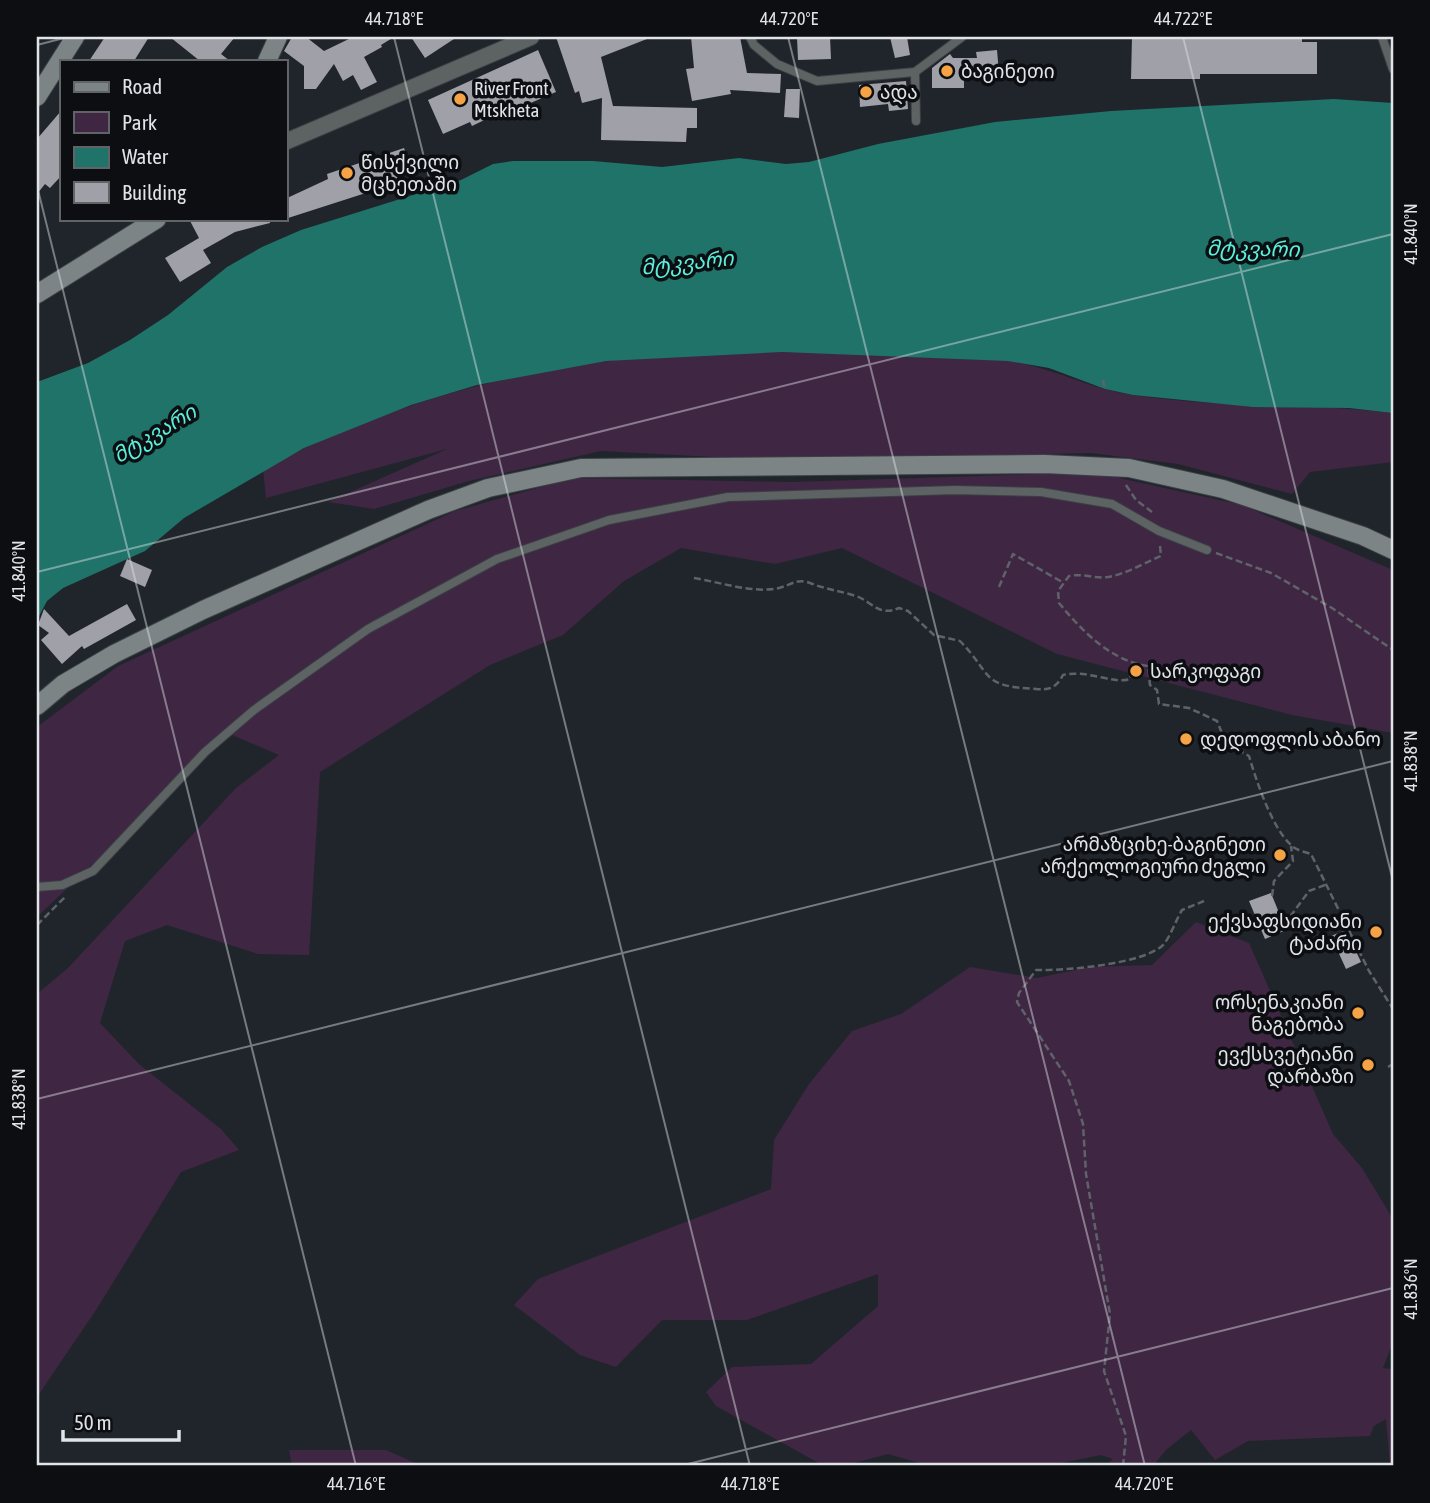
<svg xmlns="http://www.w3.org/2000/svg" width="1430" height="1503" font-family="'Asap Condensed','Noto Sans Georgian',sans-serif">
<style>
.green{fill:#3f2643}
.water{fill:#1f7369}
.building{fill:#a0a0a9}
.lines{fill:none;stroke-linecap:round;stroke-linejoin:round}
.lane-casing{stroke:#3b4045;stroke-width:10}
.street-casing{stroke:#3b4045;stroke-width:18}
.secondary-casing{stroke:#3b4045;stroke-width:20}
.path{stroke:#5f6369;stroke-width:2.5;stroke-dasharray:7 3.5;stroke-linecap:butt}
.lane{stroke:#5d6263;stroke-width:8}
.street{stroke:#5d6263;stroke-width:16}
.secondary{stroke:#7d8486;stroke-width:18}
.ticks{fill:none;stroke:#e0e4e8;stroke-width:2;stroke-opacity:0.45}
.poi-dot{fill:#f5a345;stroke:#0c0e11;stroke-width:2.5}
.labels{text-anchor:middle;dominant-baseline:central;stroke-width:7;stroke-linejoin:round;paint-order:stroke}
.poi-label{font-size:19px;fill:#e0e4e8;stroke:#0c0e11;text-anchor:start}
.water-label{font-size:21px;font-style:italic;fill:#5af0dd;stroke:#0c0e11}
.neatline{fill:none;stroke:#e0e4e8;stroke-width:2.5}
.ticks-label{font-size:18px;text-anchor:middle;fill:#e0e4e8}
</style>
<rect width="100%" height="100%" fill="#20252b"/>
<g class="green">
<path d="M782,352C857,353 936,351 1011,361C1053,368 1091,389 1133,395C1220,408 1307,403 1393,413V462L1310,472L1292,494L1178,464L1091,453L771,460L601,451L469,481L374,509L328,502L447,449L266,498L263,469C370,412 487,376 607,361C665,354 724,354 782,352Z"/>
<polygon points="1038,474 1101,474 1242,505 1393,570 1393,733 1292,715 1057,654 842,548 775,564 681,548 624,581 563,635 490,665 320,772 309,955 258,954 167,925 125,941 100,1023 140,1065 221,1129 239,1150 181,1172 98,1307 37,1397 37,994 68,968 236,788 279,755 230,734 37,917 37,727 118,666 455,511 573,478 793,482"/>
<polygon points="1196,922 1249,943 1333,1134 1362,1168 1393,1219 1393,1342 1383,1368 1393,1369 1393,1466 1390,1466 1386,1419 1374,1426 1370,1436 1248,1441 1215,1460 1191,1430 1166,1450 1153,1466 1105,1466 1113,1459 1101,1455 1047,1466 930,1466 888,1454 843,1466 824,1466 716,1406 706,1392 732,1367 811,1364 878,1306 878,1274 747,1320 662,1320 616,1367 580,1355 514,1305 538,1279 771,1189 774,1140 809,1084 852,1031 901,1014 970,967 1037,978 1090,967 1152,965"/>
<polygon points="289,1450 386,1450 422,1466 292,1466"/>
</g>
<polygon class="water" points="1334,99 1393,103 1393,413 1349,408 1253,407 1133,395 1105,389 1049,368 1008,361 782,352 606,361 477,385 411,405 304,448 184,518 145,551 63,588 47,601 37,620 37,382 88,363 130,340 168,315 227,267 262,247 301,230 461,180 493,164 513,161 593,161 662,167 739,158 786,164 809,162 878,144 995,122 1111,111"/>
<g class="building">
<polygon points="105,37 149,37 134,61 89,61"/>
<polygon points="170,37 235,37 221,54 230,61 200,61"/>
<polygon points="292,37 306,37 324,51 353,37 394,37 381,45 382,47 364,57 377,82 361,90 353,75 343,81 334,64 316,89 304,89 304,66 284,51"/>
<polygon points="411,37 457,37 425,58"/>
<polygon points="556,37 652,37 601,57 613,106 697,108 697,128 687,128 686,142 601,140 602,98 582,103 579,91 575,93"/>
<polygon points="691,37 740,37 747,73 781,74 780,93 730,90 731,94 692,101 686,69 694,68"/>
<polygon points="797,37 830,37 831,59 798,60"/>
<polygon points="890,37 907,37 910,55 895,58"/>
<polygon points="1132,37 1302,37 1302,42 1317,42 1317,74 1200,74 1200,79 1131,79"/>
<polygon points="538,50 556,92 498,117 497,114 472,126 470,122 443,134 428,100"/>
<polygon points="997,50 999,73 964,76 964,88 932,88 932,68 950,54 953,58 977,58 976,52"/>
<polygon points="906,81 908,109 889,111 888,104 860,107 859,85"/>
<polygon points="786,89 800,89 799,118 784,117"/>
<polygon points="61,111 61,176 50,188 45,184 37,194 37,139"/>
<polygon points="404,148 412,172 397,177 400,182 285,219 285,199 328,179 327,174"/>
<polygon points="189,219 270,219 270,223 235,232 203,250 211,263 180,282 165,258 199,238"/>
<polygon points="127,559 152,570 145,587 120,576"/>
<polygon points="127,604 136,620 84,649 82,646 62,664 41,640 49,633 38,625 44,609 69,636"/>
<polygon points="1271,893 1286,930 1265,939 1249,901"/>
<polygon points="1346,930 1361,962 1346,969 1331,936"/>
</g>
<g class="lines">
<g class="lane-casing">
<g id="lane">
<polyline points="750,37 754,45 777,64 817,81 915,72 962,37"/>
<polyline points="1382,37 1393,69"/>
<polyline points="915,72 916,121"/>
<polyline points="37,887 62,885 93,871 205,752 254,710 368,629 497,559 609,520 728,497 955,490 1041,492 1112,504 1159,531 1207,550"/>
</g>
</g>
<g class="street-casing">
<polyline id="street" points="285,142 531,37"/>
</g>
<g class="secondary-casing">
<g id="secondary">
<polyline points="267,61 278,37"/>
<polyline points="37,97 75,37"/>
<polyline points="37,294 157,219"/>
<polyline points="37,706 63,684 114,654 203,610 428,510 488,488 581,468 1045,464 1129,468 1223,489 1363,536 1393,550"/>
</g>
</g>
<g class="path">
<polyline points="1103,380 1105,389"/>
<polyline points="1126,485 1136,500 1152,512"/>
<path d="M1160,546L1161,556C1144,563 1126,574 1108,577C1095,579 1083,573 1069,576L1058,591L1059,603C1082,631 1111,661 1148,666L1150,685L1157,690L1159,704L1189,708L1217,721L1226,743L1249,756C1256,780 1272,828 1291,845C1295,850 1305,852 1311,854L1369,971L1393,1009"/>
<polyline points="1216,553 1271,573 1332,608 1393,650"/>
<path d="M694,578C719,582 754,594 779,588C791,585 797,578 810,583C825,589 840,591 856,596C873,602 878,617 899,608L908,611L934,635L960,641C994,676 979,686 1036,689C1050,690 1056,688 1063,675C1087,669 1114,685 1130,679L1133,664"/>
<polyline points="999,587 1013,554 1064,583"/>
<polyline points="1272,896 1274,881 1293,861 1291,846"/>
<polyline points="37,925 65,897"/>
<polyline points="1284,925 1309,891 1325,885"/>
<polyline points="1388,1067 1393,1064"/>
<path d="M1123,1466L1126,1436L1104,1371L1110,1314L1086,1174L1083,1124L1069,1081L1017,1002L1019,993L1036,970C1063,971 1146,964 1164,944C1171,935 1176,920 1182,910L1204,901"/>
</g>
<use href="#lane" class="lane"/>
<use href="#street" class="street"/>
<use href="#secondary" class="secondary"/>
</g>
<path class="ticks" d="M394,37L750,1466M788,37L1145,1466M1183,37L1393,881M37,45L68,37M37,186L356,1466M37,572L1393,234M37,1099L1393,761M680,1466L1393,1288"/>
<g class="poi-dot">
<circle cx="947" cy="71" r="7"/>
<circle cx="866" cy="92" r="7"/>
<circle cx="460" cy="99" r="7"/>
<circle cx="347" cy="173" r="7"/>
<circle cx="1136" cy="671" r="7"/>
<circle cx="1186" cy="739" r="7"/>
<circle cx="1280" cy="855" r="7"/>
<circle cx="1376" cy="932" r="7"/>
<circle cx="1358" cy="1013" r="7"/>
<circle cx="1368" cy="1065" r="7"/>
</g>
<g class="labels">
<g class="poi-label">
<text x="961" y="71">ბაგინეთი</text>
<text x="474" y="88">River Front<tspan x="474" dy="22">Mtskheta</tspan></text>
<text x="880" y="92">ადა</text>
<text x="361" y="162">წისქვილი<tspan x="361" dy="22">მცხეთაში</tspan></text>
<text x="1150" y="671">სარკოფაგი</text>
<text x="1200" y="739">დედოფლის აბანო</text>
<text x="1266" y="844" text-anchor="end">არმაზციხე-ბაგინეთი<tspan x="1266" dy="22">არქეოლოგიური ძეგლი</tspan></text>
<text x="1362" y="921" text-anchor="end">ექვსაფსიდიანი<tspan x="1362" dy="22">ტაძარი</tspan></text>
<text x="1344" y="1002" text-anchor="end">ორსენაკიანი<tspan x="1344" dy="22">ნაგებობა</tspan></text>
<text x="1354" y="1054" text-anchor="end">ევქსსვეტიანი<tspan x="1354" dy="22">დარბაზი</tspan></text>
</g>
<g class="water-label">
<text transform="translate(1253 248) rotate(1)">მტკვარი</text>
<text transform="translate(687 262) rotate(-6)">მტკვარი</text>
<text transform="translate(154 433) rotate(-31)">მტკვარი</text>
</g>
</g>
<rect width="1430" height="1503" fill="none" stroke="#0c0e11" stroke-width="77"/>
<rect x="60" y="60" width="228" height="161" fill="#0c0e11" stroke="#616467" stroke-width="2"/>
<rect x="74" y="82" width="35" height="10" fill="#7d8486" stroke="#616467" stroke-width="2"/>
<text x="122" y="94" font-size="21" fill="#e0e4e8">Road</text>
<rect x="74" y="112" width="35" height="21" fill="#3f2643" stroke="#616467" stroke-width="2"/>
<text x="122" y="130" font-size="21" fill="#e0e4e8">Park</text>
<rect x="74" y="147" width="35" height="21" fill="#1f7369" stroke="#616467" stroke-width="2"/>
<text x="122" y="164" font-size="21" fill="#e0e4e8">Water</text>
<rect x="74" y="182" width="35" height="21" fill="#a0a0a9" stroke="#616467" stroke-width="2"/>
<text x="122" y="200" font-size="21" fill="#e0e4e8">Building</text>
<path d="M63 1430v10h116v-10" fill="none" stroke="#e0e4e8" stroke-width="3.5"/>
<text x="74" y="1430" font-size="21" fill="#e0e4e8" stroke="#0c0e11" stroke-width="5" paint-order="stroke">50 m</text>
<rect x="38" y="38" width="1354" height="1426" class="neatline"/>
<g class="ticks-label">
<text x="394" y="25">44.718°E</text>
<text x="789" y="25">44.720°E</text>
<text x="1183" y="25">44.722°E</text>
<text transform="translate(1411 234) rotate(-90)" y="6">41.840°N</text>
<text transform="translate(19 571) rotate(-90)" y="6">41.840°N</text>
<text transform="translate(1411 761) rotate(-90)" y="6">41.838°N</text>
<text transform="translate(19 1099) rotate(-90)" y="6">41.838°N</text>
<text transform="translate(1411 1289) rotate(-90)" y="6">41.836°N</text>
<text x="356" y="1490">44.716°E</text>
<text x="750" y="1490">44.718°E</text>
<text x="1144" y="1490">44.720°E</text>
</g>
</svg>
